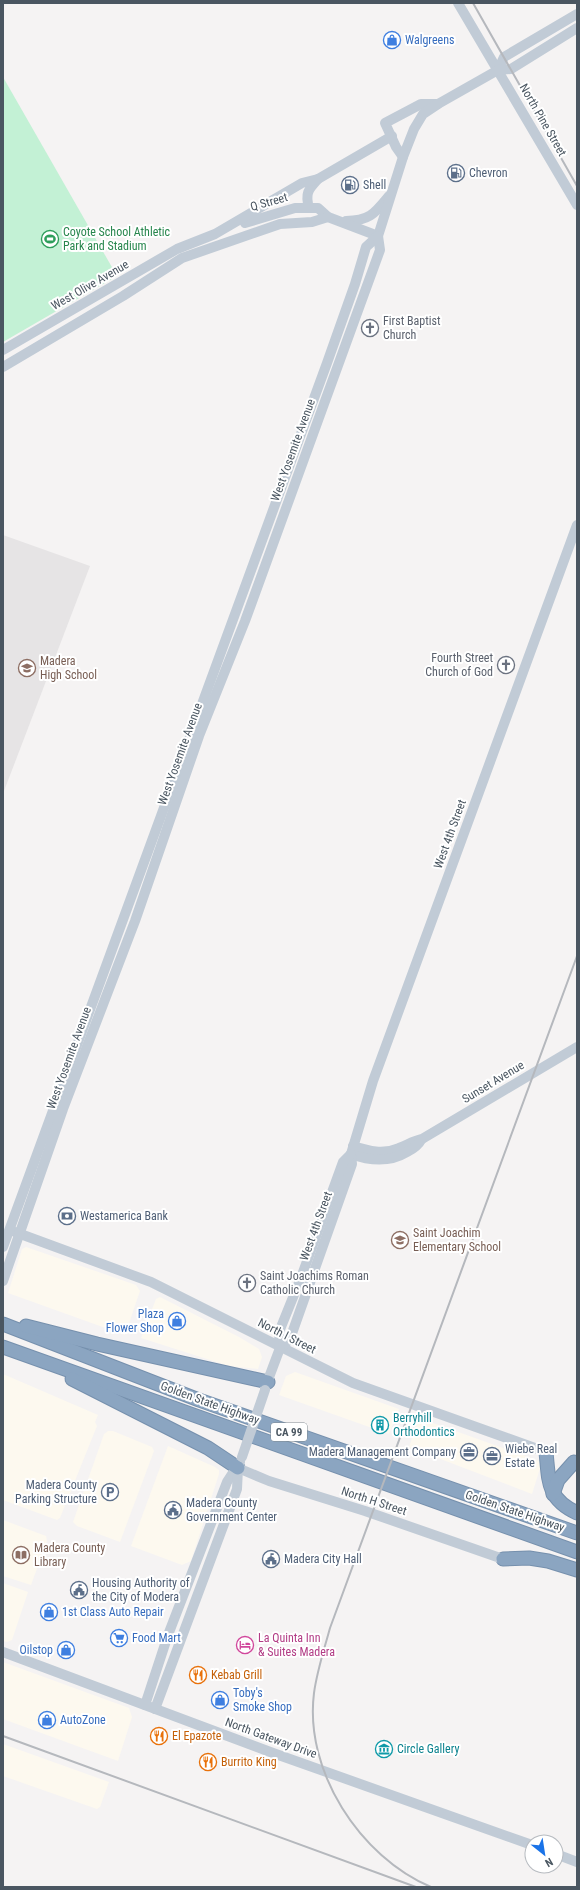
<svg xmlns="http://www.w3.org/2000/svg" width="580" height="1890" font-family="'Roboto Condensed',sans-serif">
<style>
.commercial{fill:#fdf9ef}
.education{fill:#e6e4e5}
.green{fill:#c3f1d5}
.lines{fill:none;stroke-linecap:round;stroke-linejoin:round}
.highway-casing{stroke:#7690ad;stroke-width:15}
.secondary{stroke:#c1cbd6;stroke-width:10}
.highway{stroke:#8ba5c1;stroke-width:13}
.rail{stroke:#b5b8bd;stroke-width:2}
.secondary-bridge{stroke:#c1cbd6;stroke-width:10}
.labels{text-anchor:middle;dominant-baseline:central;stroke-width:4;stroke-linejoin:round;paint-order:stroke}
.shield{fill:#fff;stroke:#808990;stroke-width:1}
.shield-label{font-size:11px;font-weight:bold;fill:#4a5661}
.shop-label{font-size:12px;fill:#366cbe;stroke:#fff;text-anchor:start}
.street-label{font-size:12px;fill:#4a5661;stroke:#fff}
.service-label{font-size:12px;fill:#4e5e75;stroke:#fff;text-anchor:start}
.leisure-label{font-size:12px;fill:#27864d;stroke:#fff;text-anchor:start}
.worship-label{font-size:12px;fill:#5b616d;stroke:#fff;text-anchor:start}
.education-label{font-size:12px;fill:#785e54;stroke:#fff;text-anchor:start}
.culture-label{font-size:12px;fill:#0d838f;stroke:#fff;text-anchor:start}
.hotel-label{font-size:12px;fill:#b23c85;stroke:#fff;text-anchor:start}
.food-label{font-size:12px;fill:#c56008;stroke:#fff;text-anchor:start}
</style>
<rect width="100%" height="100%" fill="#f5f3f3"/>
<g class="commercial">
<polygon points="26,1247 136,1285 140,1291 125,1335 8,1293 22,1249"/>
<polygon points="160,1297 239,1337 259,1349 262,1357 258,1369 229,1366 141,1338 156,1299"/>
<polygon points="295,1372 399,1409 389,1434 279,1395 286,1376"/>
<polygon points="3,1374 98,1415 95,1422 97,1426 60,1518 57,1520 3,1500"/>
<polygon points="419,1418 542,1462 532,1494 409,1447"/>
<polygon points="108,1431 113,1431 152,1447 154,1451 120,1542 77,1526 73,1522 104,1434"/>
<polygon points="168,1446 215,1467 219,1470 219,1474 191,1561 182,1565 131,1546"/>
<polygon points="3,1520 46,1536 47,1541 31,1585 3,1576"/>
<polygon points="3,1583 28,1592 12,1640 7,1642 3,1641"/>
<polygon points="3,1662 129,1708 132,1717 118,1761 3,1719"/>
<polygon points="3,1744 109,1782 100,1807 97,1809 3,1776"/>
</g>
<polygon class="education" points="3,535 90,566 4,791 3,791"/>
<polygon class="green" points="3,77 117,276 3,342"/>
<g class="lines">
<g class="highway-casing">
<g id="highway">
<polyline points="3,1324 199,1400 577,1533"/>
<polyline points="26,1326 97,1344 268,1382"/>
<polyline points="3,1347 577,1552"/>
<polyline points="72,1379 208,1448 238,1468"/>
<path d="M546,1452C549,1482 547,1499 577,1513"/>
<polyline points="553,1494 558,1480 574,1462"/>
<polyline points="503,1559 529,1558 548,1561 577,1570"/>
</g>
</g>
<g class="secondary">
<polyline points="458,3 577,205"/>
<polyline points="498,70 504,57 577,14"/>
<polyline points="403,157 396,147 385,123 421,104 438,104"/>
<path d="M309,208C305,193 308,190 318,179"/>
<path d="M346,221C370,221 375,213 389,196"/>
<polyline points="245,223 295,208 318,208 328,217 378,236"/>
<polyline points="3,350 177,249 215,234 302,183 318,179 392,136"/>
<polyline points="3,367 123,296 182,258 280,224 312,222 328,217"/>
<path d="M353,1146C369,1151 383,1155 399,1148C407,1145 413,1141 422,1139L577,1047"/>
<path d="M351,1154C370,1161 389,1163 407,1152C413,1149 418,1146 421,1140"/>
<polyline points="15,1232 151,1282 353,1383 546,1452"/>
<polyline points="3,1247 327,363 355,284 366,247 378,236 403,157 414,129 423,114 438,104 498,70 511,69 577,28"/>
<polyline points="3,1281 63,1109 135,921 199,736 245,621 380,250 378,236"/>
<polyline points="280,1348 290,1339 352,1164 351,1154 373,1081 577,525"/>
<polyline points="265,1388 280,1348 279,1332 302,1275 343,1162 351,1154"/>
<polyline points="238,1468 269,1481 365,1511 503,1559"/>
<polyline points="3,1652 273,1753 532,1845"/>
<polyline points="145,1705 168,1635 227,1482 240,1462"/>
<polyline points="155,1709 237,1489 238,1468"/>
<polyline points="556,1854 577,1862"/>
</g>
<use href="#highway" class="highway"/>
<g class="rail">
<polyline points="473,3 577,186"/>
<polyline points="3,1736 416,1887"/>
<path d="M431,1887C360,1857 304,1771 314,1693C317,1671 324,1650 330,1628L577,956"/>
</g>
<polyline class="secondary-bridge" points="242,1457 265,1390"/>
</g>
<defs>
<g id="shop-ring" transform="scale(0.9)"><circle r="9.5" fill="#fff" stroke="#3f7fe0" stroke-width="1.5"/><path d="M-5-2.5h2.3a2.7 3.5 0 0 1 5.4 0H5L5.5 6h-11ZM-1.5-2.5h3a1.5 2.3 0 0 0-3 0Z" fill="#3f7fe0"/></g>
<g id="fuel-ring" transform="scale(0.9)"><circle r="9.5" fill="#fff" stroke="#5c6f8a" stroke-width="1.5"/><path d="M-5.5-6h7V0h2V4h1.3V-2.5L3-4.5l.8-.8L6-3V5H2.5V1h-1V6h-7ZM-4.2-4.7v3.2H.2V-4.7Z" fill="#5c6f8a"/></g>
<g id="stadium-ring" transform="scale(0.9)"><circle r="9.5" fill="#fff" stroke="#2e9e5b" stroke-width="1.5"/><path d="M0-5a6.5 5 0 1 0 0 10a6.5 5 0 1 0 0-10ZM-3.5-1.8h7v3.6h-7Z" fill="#2e9e5b"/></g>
<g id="church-ring" transform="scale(0.9)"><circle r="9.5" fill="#fff" stroke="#6b7280" stroke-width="1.5"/><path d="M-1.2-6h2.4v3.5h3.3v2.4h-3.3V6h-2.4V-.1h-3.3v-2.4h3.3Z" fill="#6b7280"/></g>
<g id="school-ring" transform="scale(0.9)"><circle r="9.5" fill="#fff" stroke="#8d6e63" stroke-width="1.5"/><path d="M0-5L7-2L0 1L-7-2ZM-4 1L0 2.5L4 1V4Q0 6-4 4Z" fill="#8d6e63"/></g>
<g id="bank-ring" transform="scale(0.9)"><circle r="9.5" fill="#fff" stroke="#5c6f8a" stroke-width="1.5"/><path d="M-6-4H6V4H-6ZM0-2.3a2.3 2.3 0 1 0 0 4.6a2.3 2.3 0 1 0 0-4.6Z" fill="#5c6f8a"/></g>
<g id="building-ring" transform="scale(0.9)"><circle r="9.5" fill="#fff" stroke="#0f9aa8" stroke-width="1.5"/><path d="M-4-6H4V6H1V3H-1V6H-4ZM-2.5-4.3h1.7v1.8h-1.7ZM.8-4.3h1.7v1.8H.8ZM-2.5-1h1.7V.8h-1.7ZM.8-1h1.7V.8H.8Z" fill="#0f9aa8"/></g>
<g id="office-ring" transform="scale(0.9)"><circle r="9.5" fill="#fff" stroke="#5c6f8a" stroke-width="1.5"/><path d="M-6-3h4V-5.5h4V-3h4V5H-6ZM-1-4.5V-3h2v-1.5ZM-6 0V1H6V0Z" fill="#5c6f8a"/></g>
<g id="parking-ring" transform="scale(0.9)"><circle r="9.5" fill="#fff" stroke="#5c6f8a" stroke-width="1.5"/><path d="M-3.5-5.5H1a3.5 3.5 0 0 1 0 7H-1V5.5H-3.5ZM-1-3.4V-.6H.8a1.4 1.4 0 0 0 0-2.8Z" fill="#5c6f8a"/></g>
<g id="civic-ring" transform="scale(0.9)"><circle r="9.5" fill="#fff" stroke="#5c6f8a" stroke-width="1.5"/><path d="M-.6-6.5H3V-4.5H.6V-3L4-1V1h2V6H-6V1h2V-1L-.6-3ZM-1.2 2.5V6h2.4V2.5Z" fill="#5c6f8a"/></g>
<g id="library-ring" transform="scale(0.9)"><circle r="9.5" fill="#fff" stroke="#8d6e63" stroke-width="1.5"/><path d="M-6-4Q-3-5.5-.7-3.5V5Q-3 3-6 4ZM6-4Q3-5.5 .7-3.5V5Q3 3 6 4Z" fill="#8d6e63"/></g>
<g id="supermarket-ring" transform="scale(0.9)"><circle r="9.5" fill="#fff" stroke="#3f7fe0" stroke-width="1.5"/><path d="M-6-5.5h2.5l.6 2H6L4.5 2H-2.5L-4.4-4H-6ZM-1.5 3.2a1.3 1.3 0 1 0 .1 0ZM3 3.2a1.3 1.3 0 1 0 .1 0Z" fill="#3f7fe0"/></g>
<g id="hotel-ring" transform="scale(0.9)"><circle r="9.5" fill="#fff" stroke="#d1479c" stroke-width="1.5"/><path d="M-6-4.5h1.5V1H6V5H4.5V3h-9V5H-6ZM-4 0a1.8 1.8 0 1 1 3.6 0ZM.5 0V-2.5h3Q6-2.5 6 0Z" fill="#d1479c"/></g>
<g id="restaurant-ring" transform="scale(0.9)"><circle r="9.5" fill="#fff" stroke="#e8710a" stroke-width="1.5"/><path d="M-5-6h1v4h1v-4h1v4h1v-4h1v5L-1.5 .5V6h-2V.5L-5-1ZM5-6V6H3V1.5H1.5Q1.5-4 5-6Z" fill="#e8710a"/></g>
<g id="museum-ring" transform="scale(0.9)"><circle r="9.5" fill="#fff" stroke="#0f9aa8" stroke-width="1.5"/><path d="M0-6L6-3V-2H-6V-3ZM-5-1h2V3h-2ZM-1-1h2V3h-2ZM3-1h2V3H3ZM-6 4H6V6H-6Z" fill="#0f9aa8"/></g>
</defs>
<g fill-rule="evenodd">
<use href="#shop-ring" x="392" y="40"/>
<use href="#fuel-ring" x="456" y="173"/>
<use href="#fuel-ring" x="350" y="185"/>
<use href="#stadium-ring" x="50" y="239"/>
<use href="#church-ring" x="370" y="328"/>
<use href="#church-ring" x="506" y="665"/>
<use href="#school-ring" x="27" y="668"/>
<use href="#bank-ring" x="67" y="1216"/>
<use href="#school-ring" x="400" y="1240"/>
<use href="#church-ring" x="247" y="1283"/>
<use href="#shop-ring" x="177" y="1321"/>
<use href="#building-ring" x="380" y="1425"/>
<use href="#office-ring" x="469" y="1452"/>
<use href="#office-ring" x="492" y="1456"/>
<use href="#parking-ring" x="110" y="1492"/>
<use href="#civic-ring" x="173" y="1510"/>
<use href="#library-ring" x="21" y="1555"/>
<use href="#civic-ring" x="271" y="1559"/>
<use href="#civic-ring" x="79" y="1590"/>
<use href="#shop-ring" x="49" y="1612"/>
<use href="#supermarket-ring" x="119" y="1638"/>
<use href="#hotel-ring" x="245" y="1645"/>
<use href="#shop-ring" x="66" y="1650"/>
<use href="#restaurant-ring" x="198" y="1675"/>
<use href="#shop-ring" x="220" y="1700"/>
<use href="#shop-ring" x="47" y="1720"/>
<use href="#restaurant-ring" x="159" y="1736"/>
<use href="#museum-ring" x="384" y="1749"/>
<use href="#restaurant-ring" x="208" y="1762"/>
</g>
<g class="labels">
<rect class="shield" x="271" y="1423" width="36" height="18" rx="3"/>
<g class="shield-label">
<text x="289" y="1432">CA 99</text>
</g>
<g class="shop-label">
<text x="405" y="40">Walgreens</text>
<text x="164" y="1314" text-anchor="end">Plaza<tspan x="164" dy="14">Flower Shop</tspan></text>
<text x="62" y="1612">1st Class Auto Repair</text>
<text x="132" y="1638">Food Mart</text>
<text x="53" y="1650" text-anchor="end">Oilstop</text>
<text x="233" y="1693">Toby's<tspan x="233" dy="14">Smoke Shop</tspan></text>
<text x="60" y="1720">AutoZone</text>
</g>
<g class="street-label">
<text transform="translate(543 120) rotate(60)">North Pine Street</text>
<text transform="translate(269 202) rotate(-16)">Q Street</text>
<text transform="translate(90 285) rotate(-30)">West Olive Avenue</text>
<text transform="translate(293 450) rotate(-70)">West Yosemite Avenue</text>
<text transform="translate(180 754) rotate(-70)">West Yosemite Avenue</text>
<text transform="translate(450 834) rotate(-70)">West 4th Street</text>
<text transform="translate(69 1058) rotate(-70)">West Yosemite Avenue</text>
<text transform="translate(493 1082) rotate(-31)">Sunset Avenue</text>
<text transform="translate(316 1226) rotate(-70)">West 4th Street</text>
<text transform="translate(287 1336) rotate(27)">North I Street</text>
<text transform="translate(210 1403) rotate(20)">Golden State Highway</text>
<text transform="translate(374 1501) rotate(18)">North H Street</text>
<text transform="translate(515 1511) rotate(19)">Golden State Highway</text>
<text transform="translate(271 1738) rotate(20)">North Gateway Drive</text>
</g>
<g class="service-label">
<text x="469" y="173">Chevron</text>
<text x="363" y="185">Shell</text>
<text x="80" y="1216">Westamerica Bank</text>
<text x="505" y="1449">Wiebe Real<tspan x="505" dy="14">Estate</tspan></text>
<text x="456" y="1452" text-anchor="end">Madera Management Company</text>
<text x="97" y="1485" text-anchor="end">Madera County<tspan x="97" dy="14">Parking Structure</tspan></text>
<text x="186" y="1503">Madera County<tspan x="186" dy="14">Government Center</tspan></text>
<text x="284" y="1559">Madera City Hall</text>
<text x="92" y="1583">Housing Authority of<tspan x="92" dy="14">the City of Modera</tspan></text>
</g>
<g class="leisure-label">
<text x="63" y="232">Coyote School Athletic<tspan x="63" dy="14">Park and Stadium</tspan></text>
</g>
<g class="worship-label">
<text x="383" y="321">First Baptist<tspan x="383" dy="14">Church</tspan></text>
<text x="493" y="658" text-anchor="end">Fourth Street<tspan x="493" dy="14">Church of God</tspan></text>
<text x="260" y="1276">Saint Joachims Roman<tspan x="260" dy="14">Catholic Church</tspan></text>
</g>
<g class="education-label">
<text x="40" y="661">Madera<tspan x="40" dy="14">High School</tspan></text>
<text x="413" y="1233">Saint Joachim<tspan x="413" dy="14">Elementary School</tspan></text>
<text x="34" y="1548">Madera County<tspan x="34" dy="14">Library</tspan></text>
</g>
<g class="culture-label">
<text x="393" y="1418">Berryhill<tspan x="393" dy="14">Orthodontics</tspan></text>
<text x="397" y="1749">Circle Gallery</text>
</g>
<g class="hotel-label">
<text x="258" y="1638">La Quinta Inn<tspan x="258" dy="14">&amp; Suites Madera</tspan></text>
</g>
<g class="food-label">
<text x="211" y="1675">Kebab Grill</text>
<text x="172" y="1736">El Epazote</text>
<text x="221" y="1762">Burrito King</text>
</g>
</g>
<rect width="580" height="1890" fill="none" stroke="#4a5661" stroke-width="8"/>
<g transform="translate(544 1854) rotate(150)"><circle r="19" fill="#ffffff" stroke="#b7bbc0"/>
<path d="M0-3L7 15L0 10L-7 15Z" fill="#1a73e8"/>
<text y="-6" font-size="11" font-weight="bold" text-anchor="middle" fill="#4a5661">N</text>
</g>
</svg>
